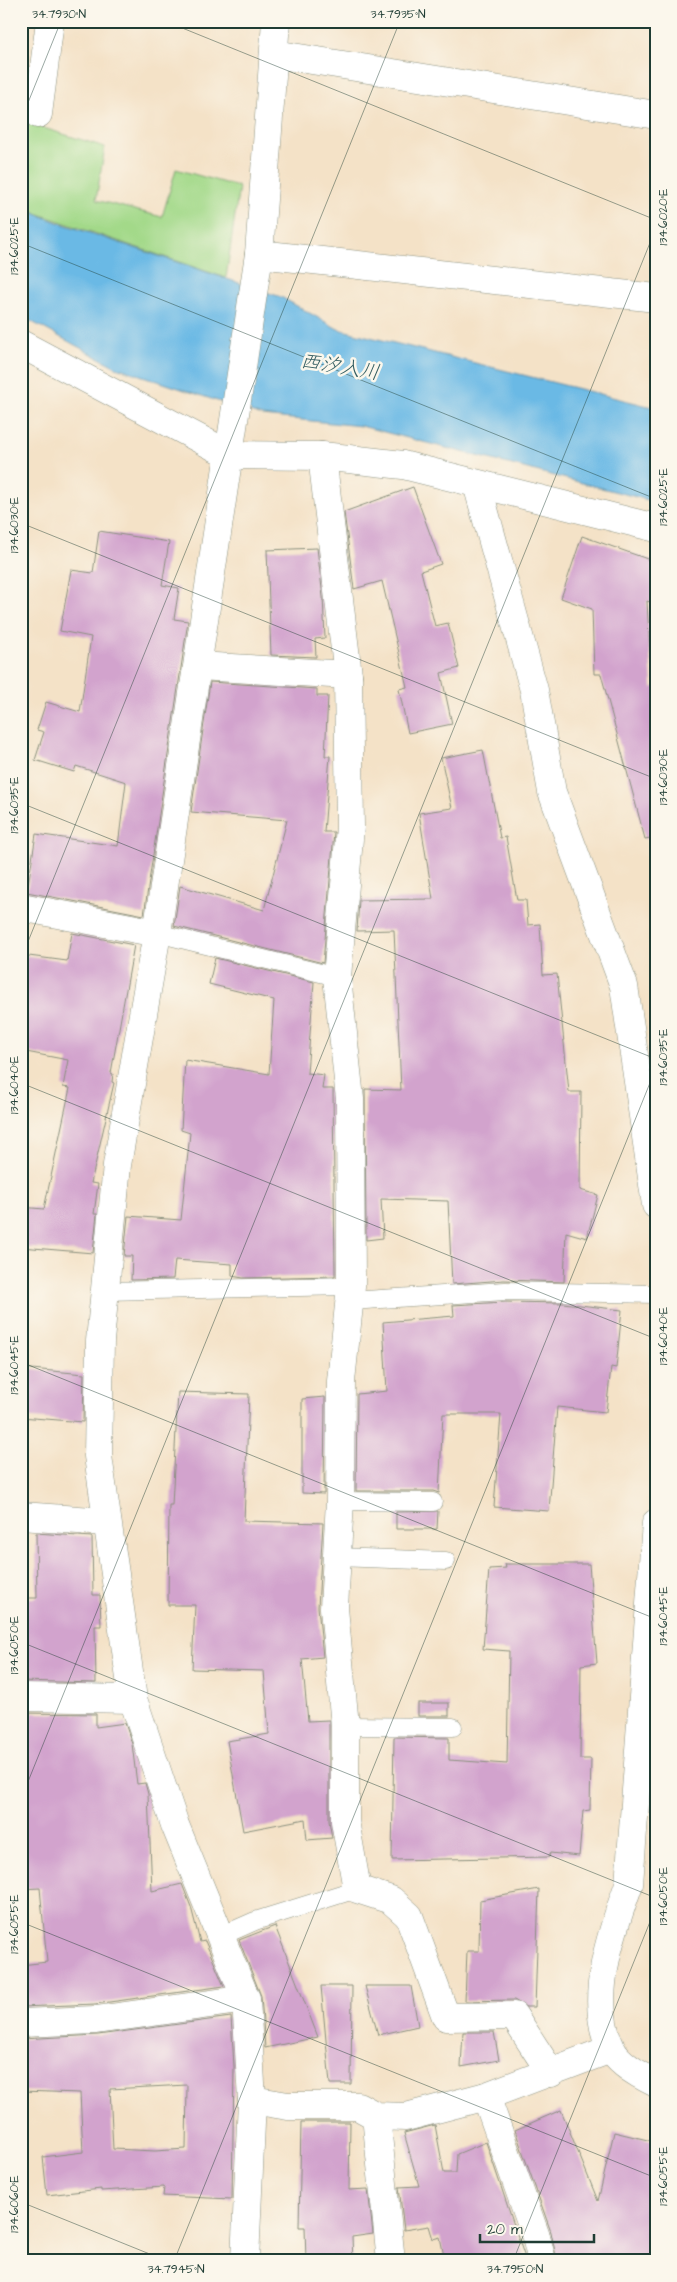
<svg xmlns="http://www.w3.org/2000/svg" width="677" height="2282" font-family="'Architects Daughter','Klee One',sans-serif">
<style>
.green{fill:#a3d989;stroke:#618b5e}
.water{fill:#6ab9e5;stroke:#447b8c}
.building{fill:#d2a3cd;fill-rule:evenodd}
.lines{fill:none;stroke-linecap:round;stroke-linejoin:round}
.service-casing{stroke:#8a907e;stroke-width:19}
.minor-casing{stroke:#8a907e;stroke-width:29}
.tertiary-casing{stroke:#8a907e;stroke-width:29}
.service{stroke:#fff;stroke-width:18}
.minor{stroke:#fff;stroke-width:28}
.tertiary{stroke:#fff;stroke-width:28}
.ticks{fill:none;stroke:#1f3d34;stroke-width:1;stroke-opacity:0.45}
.labels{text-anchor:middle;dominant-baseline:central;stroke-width:5;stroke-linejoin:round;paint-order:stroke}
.water-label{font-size:20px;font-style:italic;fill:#325c60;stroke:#fbf7ec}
.neatline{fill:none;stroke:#1f3d34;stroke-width:2}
.ticks-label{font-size:12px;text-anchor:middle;fill:#1f3d34}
</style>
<rect width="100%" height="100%" fill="#fbf7ec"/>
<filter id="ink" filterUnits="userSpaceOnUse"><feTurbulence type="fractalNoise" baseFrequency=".02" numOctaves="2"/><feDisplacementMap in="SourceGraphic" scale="10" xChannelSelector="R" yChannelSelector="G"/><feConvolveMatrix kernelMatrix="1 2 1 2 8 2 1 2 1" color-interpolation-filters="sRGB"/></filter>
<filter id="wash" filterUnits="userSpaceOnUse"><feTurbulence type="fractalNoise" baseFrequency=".0096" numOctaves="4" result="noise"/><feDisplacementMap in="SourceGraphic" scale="20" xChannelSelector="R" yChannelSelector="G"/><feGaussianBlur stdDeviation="1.12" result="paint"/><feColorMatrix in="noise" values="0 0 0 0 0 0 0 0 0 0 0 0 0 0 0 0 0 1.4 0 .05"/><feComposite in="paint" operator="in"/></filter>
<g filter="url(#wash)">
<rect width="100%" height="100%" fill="#f4e2c7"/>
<polygon class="green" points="21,121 105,147 96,200 162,217 176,169 239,187 226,278 21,208"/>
<polygon class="water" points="21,208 57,222 281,297 338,329 656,408 656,502 361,426 262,416 116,367 21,316"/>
<g id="blocks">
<g class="building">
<polygon points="413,487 441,564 421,571 435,626 448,623 459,668 441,673 452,724 408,733 399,689 407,687 382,581 354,589 344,512"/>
<polygon points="99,531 169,542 162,585 179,588 174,619 188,621 144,915 27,892 36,834 118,846 126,782 76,766 74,772 35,760 44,732 37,730 46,702 80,712 91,637 60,631 71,570 93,573"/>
<polygon points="582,536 656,562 656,604 647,601 652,688 656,686 656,837 645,839 601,674 594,674 592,609 561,598"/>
<polygon points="317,548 323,597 325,638 315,639 316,657 271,655 267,550"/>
<polygon points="210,682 317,689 317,696 328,696 325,756 330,756 324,832 334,832 323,963 174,926 180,886 264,910 287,820 191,812"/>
<polygon points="483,750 500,838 506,837 517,900 526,900 528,925 540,924 543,975 557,974 569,1092 581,1092 580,1190 598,1195 587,1238 566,1232 564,1282 504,1280 452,1284 448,1201 381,1199 383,1238 366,1240 365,1089 401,1090 394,930 357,931 359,900 433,899 419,813 452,808 441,758"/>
<polygon points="72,933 134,945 111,1073 113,1074 112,1082 114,1083 91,1183 98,1184 94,1214 97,1214 93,1253 21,1247 21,1207 44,1209 70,1088 63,1087 68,1060 21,1051 21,955 67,961"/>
<polygon points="215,958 314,982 307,1073 324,1075 322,1089 333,1089 335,1276 243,1278 232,1276 232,1264 175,1260 173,1279 131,1280 132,1256 124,1256 128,1216 181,1220 190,1133 181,1130 185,1060 269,1074 274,1000 209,984"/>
<polygon points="505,1302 563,1303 622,1310 616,1368 611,1367 606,1412 557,1407 549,1511 494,1507 501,1414 443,1414 439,1493 433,1491 356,1491 357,1394 387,1391 383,1322 454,1316 453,1305"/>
<polygon points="21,1368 84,1374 83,1422 21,1417"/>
<polygon points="178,1392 249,1394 244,1521 323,1523 318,1607 323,1657 302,1659 308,1721 329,1720 329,1821 332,1838 307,1840 305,1819 243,1831 227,1741 269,1734 264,1671 192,1669 195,1605 168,1605 169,1505 172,1505"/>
<polygon points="325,1397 324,1494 302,1493 302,1399"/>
<polygon points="438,1511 437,1529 396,1529 396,1512"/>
<polygon points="36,1533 92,1537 93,1595 100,1595 101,1626 95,1626 96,1683 21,1681 21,1598 37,1598"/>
<polygon points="505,1564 589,1564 597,1663 581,1665 580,1759 591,1759 590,1810 583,1811 579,1856 550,1853 549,1857 392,1860 394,1737 449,1738 449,1760 507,1764 509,1651 483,1649 489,1569 506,1568"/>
<rect x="418" y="1703" width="31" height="13"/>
<polygon points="21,1713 96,1714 96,1727 125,1723 132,1744 137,1784 145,1783 148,1794 152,1891 182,1884 191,1907 200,1942 205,1941 224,1986 95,2004 21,2007 21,1965 47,1962 40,1888 21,1889"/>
<polygon points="539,1889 535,2007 526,2007 514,2000 465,2001 467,1951 479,1951 480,1900"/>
<polygon points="275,1926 318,2037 265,2048 261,1996 239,1940"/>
<polygon points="321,1986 352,1986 351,2084 330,2084"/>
<polygon points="365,1986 411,1986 418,2026 378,2035"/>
<path d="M231,2017L234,2067L232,2199L163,2196L164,2187L101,2191V2189L47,2195L43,2157L83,2152L80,2093L21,2091V2039L98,2035ZM187,2085L186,2149L155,2151L113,2149L110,2089Z"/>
<polygon points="463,2032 494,2032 499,2060 461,2067"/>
<polygon points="561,2110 598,2201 614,2132 656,2142 656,2261 557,2261 551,2232 515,2130"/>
<polygon points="301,2122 350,2122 349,2190 368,2189 373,2234 352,2237 353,2261 306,2261 305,2227 299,2227"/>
<polygon points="435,2125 444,2173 456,2173 457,2154 486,2142 526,2261 445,2261 440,2237 433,2239 429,2226 404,2230 399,2187 419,2186 404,2133"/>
</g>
</g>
</g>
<g filter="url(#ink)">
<use href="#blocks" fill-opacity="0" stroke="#8a907e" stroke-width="1"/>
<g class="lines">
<g class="service-casing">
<g id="service">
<polyline points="157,933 337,977"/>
<polyline points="104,1291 351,1286"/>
<polyline points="350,1301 505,1291 656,1294"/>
<polyline points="340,1501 433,1502"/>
<polyline points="336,1557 446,1561"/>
<polyline points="345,1726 453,1727"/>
<polyline points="221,1936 255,1921 357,1889"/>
</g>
</g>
<g class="minor-casing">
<g id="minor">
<polyline points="274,54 656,115"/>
<polyline points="38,114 50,21"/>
<polyline points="259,254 656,298"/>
<polyline points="21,344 230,455 322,456 403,465 656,528"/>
<polyline points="322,456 348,675 350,827 337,977 350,1099 351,1286 341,1381 340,1501 334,1608 345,1726 345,1821 357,1889 391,1900 409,1916 446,2017 514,2016 551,2073"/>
<polyline points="198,666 348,675"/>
<polyline points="21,907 157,933"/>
<polyline points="21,1516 107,1522"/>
<polyline points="21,1697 133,1699"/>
<polyline points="21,2023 96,2020 246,1999"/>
<polyline points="486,2096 536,2237 542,2261"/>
<polyline points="252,2100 288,2106 358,2106 376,2116 406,2117 486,2096 611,2049"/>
<polyline points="376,2116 391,2261"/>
<polyline points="245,2261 252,2100 246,1999 175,1825 133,1699 98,1456 100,1341 117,1165 157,933 259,254 276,21"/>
</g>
</g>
<g class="tertiary-casing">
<g id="tertiary">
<polyline points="477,484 534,690 552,792 624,986 656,1205"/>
<path d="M656,1523L629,1884C612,1931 587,1999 611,2048C618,2064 641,2076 656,2083"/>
</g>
</g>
<use href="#service" class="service"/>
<use href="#minor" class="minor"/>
<use href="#tertiary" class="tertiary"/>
</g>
</g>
<path class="ticks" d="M165,21L656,220M21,120L61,21M21,243L656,499M21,523L656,779M21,803L656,1059M21,959L400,21M21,1083L656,1339M21,1362L656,1619M21,1642L656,1898M21,1799L656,228M21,1922L656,2178M21,2202L167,2261M174,2261L656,1068M513,2261L656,1907"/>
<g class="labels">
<g class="water-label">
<text transform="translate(340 367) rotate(9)">西汐入川</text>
</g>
</g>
<rect width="677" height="2282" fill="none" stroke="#fbf7ec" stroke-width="55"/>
<path d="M480 2234v8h114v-8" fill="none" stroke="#1f3d34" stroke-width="2.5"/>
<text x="487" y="2234" font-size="15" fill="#1f3d34" stroke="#fbf7ec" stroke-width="4" paint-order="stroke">20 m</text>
<rect x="28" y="28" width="622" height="2226" class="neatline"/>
<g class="ticks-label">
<text x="59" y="18">34.7930°N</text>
<text x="398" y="18">34.7935°N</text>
<text transform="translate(663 217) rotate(-90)" y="4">134.6020°E</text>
<text transform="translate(14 246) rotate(-90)" y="4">134.6025°E</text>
<text transform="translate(663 497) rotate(-90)" y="4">134.6025°E</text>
<text transform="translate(14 525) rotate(-90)" y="4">134.6030°E</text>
<text transform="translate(663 777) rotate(-90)" y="4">134.6030°E</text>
<text transform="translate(14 805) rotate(-90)" y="4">134.6035°E</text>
<text transform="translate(663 1057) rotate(-90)" y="4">134.6035°E</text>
<text transform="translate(14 1085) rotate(-90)" y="4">134.6040°E</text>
<text transform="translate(663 1336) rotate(-90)" y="4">134.6040°E</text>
<text transform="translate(14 1365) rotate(-90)" y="4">134.6045°E</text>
<text transform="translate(663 1616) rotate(-90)" y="4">134.6045°E</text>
<text transform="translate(14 1645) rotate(-90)" y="4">134.6050°E</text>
<text transform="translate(663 1896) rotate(-90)" y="4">134.6050°E</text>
<text transform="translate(14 1924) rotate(-90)" y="4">134.6055°E</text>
<text transform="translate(663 2176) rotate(-90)" y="4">134.6055°E</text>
<text transform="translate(14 2204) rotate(-90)" y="4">134.6060°E</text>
<text x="176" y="2273">34.7945°N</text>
<text x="515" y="2273">34.7950°N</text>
</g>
</svg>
